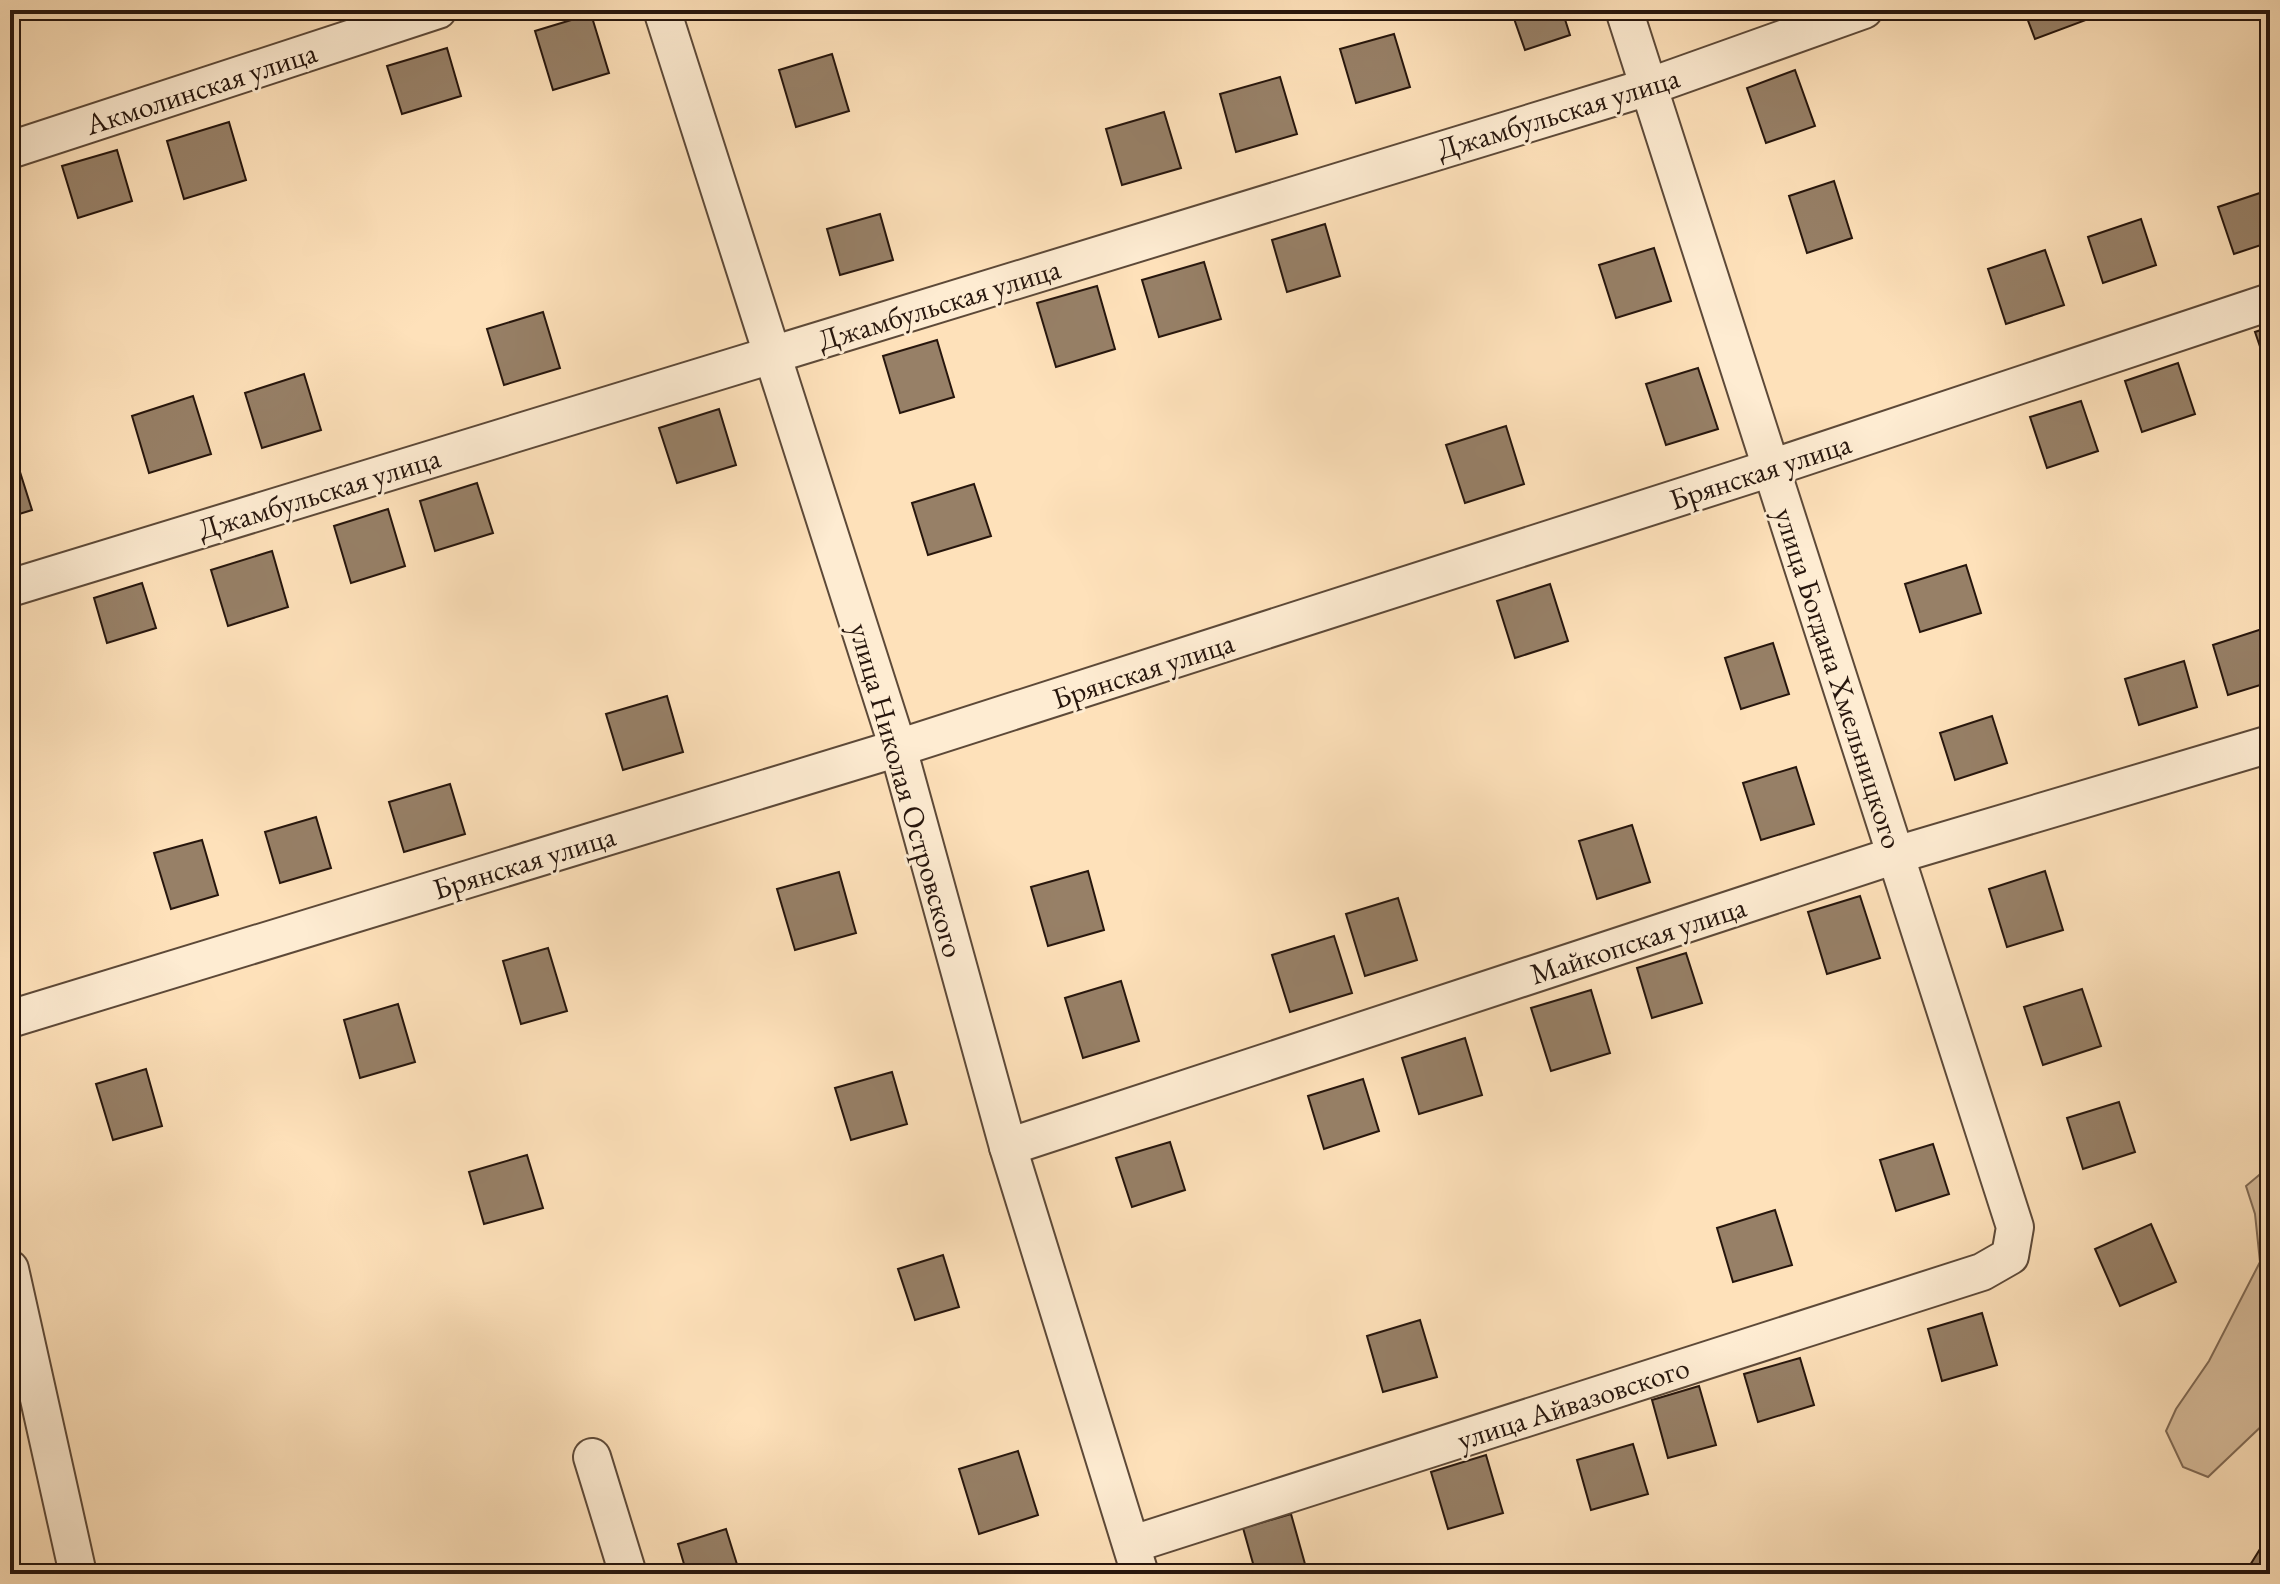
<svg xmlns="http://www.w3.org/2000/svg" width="2280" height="1584" font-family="'EB Garamond',serif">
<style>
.green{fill:#d9be9d;stroke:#806a55;stroke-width:2}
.building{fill:#978067;stroke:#27160d;stroke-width:2}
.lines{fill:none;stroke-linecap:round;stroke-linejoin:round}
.street-casing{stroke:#5d4938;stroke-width:40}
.street{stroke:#feecd2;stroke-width:36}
.labels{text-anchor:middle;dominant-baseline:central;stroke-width:6;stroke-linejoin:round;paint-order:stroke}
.street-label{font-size:30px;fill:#27160d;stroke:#feecd2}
</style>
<rect width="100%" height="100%" fill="#fee1ba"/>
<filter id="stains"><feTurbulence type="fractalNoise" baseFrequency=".0025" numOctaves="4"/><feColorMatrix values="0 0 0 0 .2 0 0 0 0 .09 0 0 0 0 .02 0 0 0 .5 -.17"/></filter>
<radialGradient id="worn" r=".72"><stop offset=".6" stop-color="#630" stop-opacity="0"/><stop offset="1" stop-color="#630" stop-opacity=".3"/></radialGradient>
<polygon class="green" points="2270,1166 2270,1418 2208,1477 2183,1467 2166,1431 2176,1409 2209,1361 2260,1262 2255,1214 2246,1186"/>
<g class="building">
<polygon points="1511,10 1562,10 1570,35 1525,50"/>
<polygon points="2024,10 2092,10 2094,17 2035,39"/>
<polygon points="591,14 609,73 553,90 535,31"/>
<polygon points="1394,34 1410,87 1356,103 1340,49"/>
<polygon points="447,48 461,96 402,114 387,66"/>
<polygon points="832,54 849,111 796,127 779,70"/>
<polygon points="1795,70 1815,126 1766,143 1747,88"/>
<polygon points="1280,77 1297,134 1236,152 1220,94"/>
<polygon points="1164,112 1181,168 1122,185 1106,129"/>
<polygon points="229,122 246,180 184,199 167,141"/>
<polygon points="117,150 132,201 78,218 62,166"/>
<polygon points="1834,181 1852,238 1807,253 1789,196"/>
<polygon points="2269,190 2270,242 2234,254 2218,207"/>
<polygon points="880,214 893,260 840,275 827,229"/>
<polygon points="2141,219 2156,265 2103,283 2088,237"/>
<polygon points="1325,224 1340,276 1287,292 1272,240"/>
<polygon points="1654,248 1671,301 1616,318 1599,265"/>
<polygon points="2045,250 2064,305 2006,324 1988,269"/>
<polygon points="1204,262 1221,319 1159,337 1142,280"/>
<polygon points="1097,286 1115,349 1056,367 1037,303"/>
<polygon points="543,312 560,368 504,385 487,329"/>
<polygon points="2270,327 2270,376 2255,332"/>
<polygon points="937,340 954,397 900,413 883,356"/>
<polygon points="2178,363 2195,414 2142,432 2125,381"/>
<polygon points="1698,368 1718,429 1666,445 1646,384"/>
<polygon points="304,374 321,430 262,448 245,393"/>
<polygon points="193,396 211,454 149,473 132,416"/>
<polygon points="2081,401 2098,451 2047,468 2030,417"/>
<polygon points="719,409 736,465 677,483 659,428"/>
<polygon points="1506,426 1524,484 1465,503 1446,445"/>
<polygon points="14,453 32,510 10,517 10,454"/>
<polygon points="477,483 493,533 435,551 420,501"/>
<polygon points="974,484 991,536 928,555 912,503"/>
<polygon points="388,509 405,566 351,583 334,526"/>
<polygon points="272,551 288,607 228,626 211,570"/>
<polygon points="1966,565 1981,613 1920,632 1905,584"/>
<polygon points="142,583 156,628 107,643 94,598"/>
<polygon points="1550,584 1568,641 1515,658 1497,601"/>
<polygon points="2262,629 2270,655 2270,682 2228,695 2213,645"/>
<polygon points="1773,643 1789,694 1741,709 1725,658"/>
<polygon points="2184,661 2197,707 2139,725 2125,679"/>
<polygon points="667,696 683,752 623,770 606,714"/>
<polygon points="1992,716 2007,763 1955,780 1940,733"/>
<polygon points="1796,767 1814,824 1761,840 1743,783"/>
<polygon points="450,784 465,834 404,852 389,802"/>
<polygon points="316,817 331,868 280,883 265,832"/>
<polygon points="1632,825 1650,882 1597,899 1579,841"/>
<polygon points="202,840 218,895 171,909 154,853"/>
<polygon points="1088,871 1104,930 1048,946 1031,887"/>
<polygon points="2045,871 2063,930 2007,947 1989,889"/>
<polygon points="839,872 856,933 795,950 777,889"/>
<polygon points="1860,896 1880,958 1827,974 1808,912"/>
<polygon points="1398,898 1417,960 1365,976 1346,914"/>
<polygon points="1334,936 1352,993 1290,1012 1272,955"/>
<polygon points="548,948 567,1011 521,1024 503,961"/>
<polygon points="1686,953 1702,1003 1652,1018 1637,968"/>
<polygon points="1121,981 1139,1041 1083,1058 1065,998"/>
<polygon points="2082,989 2101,1046 2043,1065 2024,1007"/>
<polygon points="1591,990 1610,1053 1551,1071 1531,1008"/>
<polygon points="398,1004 415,1062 360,1078 344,1020"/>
<polygon points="1465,1038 1482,1095 1419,1114 1402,1058"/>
<polygon points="146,1069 162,1126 113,1140 96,1084"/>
<polygon points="892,1072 907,1124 851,1140 835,1088"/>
<polygon points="1363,1079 1379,1131 1324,1149 1308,1096"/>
<polygon points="2119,1102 2135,1152 2083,1169 2067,1118"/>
<polygon points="1170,1142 1185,1190 1132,1207 1116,1158"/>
<polygon points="1933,1144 1949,1194 1896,1211 1880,1160"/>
<polygon points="527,1155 543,1208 484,1224 469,1172"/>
<polygon points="1775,1210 1792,1265 1733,1282 1717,1228"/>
<polygon points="2151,1224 2176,1282 2120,1306 2095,1249"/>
<polygon points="943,1255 959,1307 915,1320 898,1269"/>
<polygon points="1982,1313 1997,1365 1942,1381 1928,1329"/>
<polygon points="1420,1320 1437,1377 1383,1392 1367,1336"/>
<polygon points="1800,1358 1814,1405 1758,1422 1744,1374"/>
<polygon points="1699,1386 1716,1445 1668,1458 1652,1400"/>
<polygon points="1633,1444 1648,1494 1591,1510 1577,1460"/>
<polygon points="1018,1451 1038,1515 979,1534 959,1469"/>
<polygon points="1486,1455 1503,1513 1448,1529 1431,1472"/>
<polygon points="1291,1514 1305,1564 1271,1574 1256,1574 1243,1528"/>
<polygon points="726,1529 740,1574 687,1574 678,1544"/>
<polygon points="2270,1533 2270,1574 2253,1574 2247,1570"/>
</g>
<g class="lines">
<g class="street-casing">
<g id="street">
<polyline points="662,10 898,748 1008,1147 1140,1574"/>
<polyline points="10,150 438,10"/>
<polyline points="10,588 1648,87 1864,10"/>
<polyline points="10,1019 898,748 1771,468 2270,302"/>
<polyline points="1008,1147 1896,855 2270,744"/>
<polyline points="10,1269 78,1574"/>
<polyline points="592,1457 628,1574"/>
<polyline points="1133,1544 1982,1272 2010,1256 2015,1227 1624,10"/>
</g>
</g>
<use href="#street" class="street"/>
</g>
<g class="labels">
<g class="street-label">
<text transform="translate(201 88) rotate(-18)">Акмолинская улица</text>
<text transform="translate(1558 113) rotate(-17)">Джамбульская улица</text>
<text transform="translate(939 304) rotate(-17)">Джамбульская улица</text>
<text transform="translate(1760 471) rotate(-18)">Брянская улица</text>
<text transform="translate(319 493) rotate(-17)">Джамбульская улица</text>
<text transform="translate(1143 670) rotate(-18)">Брянская улица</text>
<text transform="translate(1839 678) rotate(72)">улица Богдана Хмельницкого</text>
<text transform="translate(907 790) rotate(74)">улица Николая Островского</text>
<text transform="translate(524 862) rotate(-17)">Брянская улица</text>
<text transform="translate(1638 940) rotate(-18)">Майкопская улица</text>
<text transform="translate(1573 1403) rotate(-18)">улица Айвазовского</text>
</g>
</g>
<rect width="2280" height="1584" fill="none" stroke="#fee1ba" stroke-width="40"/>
<rect x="12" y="12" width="2256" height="1560" fill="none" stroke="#27160d" stroke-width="4"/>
<rect x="20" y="20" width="2240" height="1544" fill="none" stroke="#27160d" stroke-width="2"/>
<rect width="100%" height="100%" filter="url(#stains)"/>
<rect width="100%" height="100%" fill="url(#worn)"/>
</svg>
